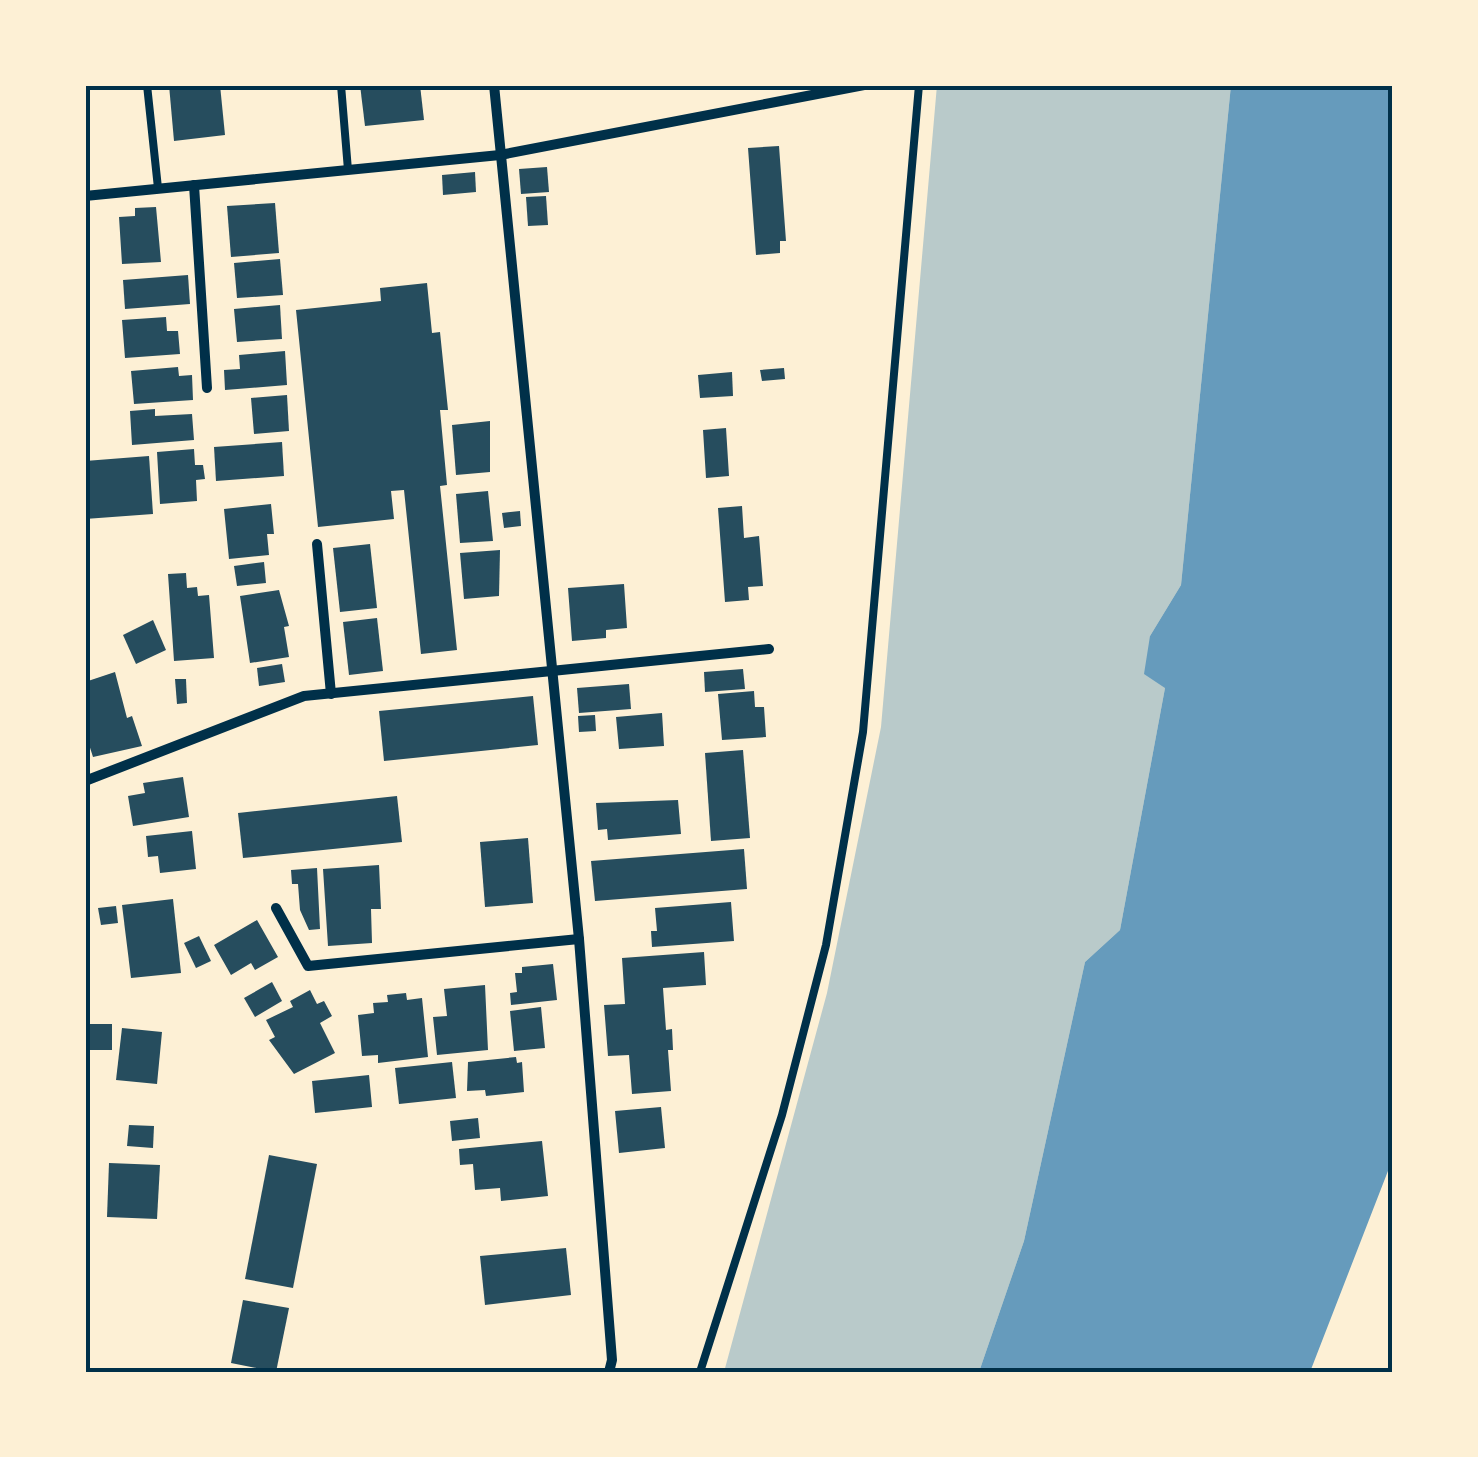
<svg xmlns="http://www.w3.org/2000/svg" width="1478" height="1457" font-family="'DM Sans',sans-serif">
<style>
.green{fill:#b9caca}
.water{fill:#669bbc}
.building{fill:#264d5e}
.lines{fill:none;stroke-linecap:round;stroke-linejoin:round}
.service{stroke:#003049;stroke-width:8}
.minor{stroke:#003049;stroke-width:10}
.neatline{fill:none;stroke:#003049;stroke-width:4}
</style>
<rect width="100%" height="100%" fill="#fdf0d5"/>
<polygon class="green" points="937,85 1231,85 1181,585 1150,636 1165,688 1120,930 1085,962 1024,1241 979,1372 724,1372 827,993 881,727"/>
<polygon class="water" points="1231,85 1393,85 1393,1158 1310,1372 979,1372 1024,1241 1085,962 1120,930 1165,688 1144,674 1150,636 1181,585"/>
<g class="building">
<polygon points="169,85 220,85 225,135 174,141"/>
<polygon points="360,85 420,85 424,120 365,126"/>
<polygon points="779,146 786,241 780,241 780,253 756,255 748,148"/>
<polygon points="547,167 549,192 521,194 519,169"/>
<polygon points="475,172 476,192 443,195 442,175"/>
<polygon points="546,196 548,225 528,226 526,197"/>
<polygon points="275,203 279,253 231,257 227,206"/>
<polygon points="156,207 161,262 122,264 119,217 135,216 135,208"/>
<polygon points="280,259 283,295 237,298 234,263"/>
<polygon points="188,275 190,304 125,309 123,280"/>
<polygon points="427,283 432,333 440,332 448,410 440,410 447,485 440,486 457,650 421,654 404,490 391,491 394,519 318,527 296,310 381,301 380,288"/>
<polygon points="280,305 282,339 237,342 234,309"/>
<polygon points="166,317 167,331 178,331 180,354 125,358 122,320"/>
<polygon points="285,351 287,385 225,390 224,370 240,369 239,355"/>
<polygon points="178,367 179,376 192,375 193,400 134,404 131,371"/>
<polygon points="784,368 785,379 762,381 760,370"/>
<polygon points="732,372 733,396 700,398 698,375"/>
<polygon points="287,395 289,431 254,434 251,398"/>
<polygon points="155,409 155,416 192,414 194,440 132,445 130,411"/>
<polygon points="490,421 490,472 456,475 452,425"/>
<polygon points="726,428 729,476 706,478 703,430"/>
<polygon points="282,442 284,476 216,481 214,447"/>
<polygon points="194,449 195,465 203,465 205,479 196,480 197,501 160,504 157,452"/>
<polygon points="149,456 153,514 85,519 85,461"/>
<polygon points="488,491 493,541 460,543 456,494"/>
<polygon points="271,504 274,534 267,534 269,555 229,559 224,509"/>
<polygon points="742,506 744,538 759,536 763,586 748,587 749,600 725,602 718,508"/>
<polygon points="520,511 521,526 504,528 502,513"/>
<polygon points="370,544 377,608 340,612 333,548"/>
<polygon points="500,550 499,596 464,599 460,553"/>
<polygon points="264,562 266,583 237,586 234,566"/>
<polygon points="186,573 187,588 197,587 198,596 209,595 214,658 174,661 168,574"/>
<polygon points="624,584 627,628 606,630 606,638 572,641 568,588"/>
<polygon points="279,590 289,626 284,627 289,657 250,663 240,596"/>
<polygon points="377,618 383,671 349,675 343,622"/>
<polygon points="153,620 166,650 136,664 123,635"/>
<polygon points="282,664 285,682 259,686 257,668"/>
<polygon points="743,669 745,689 705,692 704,672"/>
<polygon points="115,672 127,718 132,716 142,746 93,757 85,732 85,682"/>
<polygon points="175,679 186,679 187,703 177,704"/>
<polygon points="629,684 631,709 579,713 577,688"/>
<polygon points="754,691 755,707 764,707 766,737 722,740 718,694"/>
<polygon points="533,696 538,745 384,761 379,711"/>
<polygon points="662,713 664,746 619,749 616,717"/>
<polygon points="595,715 596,731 579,732 578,716"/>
<polygon points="743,750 750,838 711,841 705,753"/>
<polygon points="183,777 189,817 133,826 128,796 145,793 143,783"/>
<polygon points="397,796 402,842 243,858 238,813"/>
<polygon points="678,800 681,834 608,840 607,829 598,830 596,803"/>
<polygon points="192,831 196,869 160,873 158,856 148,857 146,836"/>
<polygon points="528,838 533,903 485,907 480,842"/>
<polygon points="744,849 747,889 595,901 591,861"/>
<polygon points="379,865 381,909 371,909 372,943 328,946 323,869"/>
<polygon points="317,868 320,929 309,930 300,910 298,884 292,884 291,870"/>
<polygon points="173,899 181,973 131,978 122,905"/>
<polygon points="731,902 734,941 652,947 651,931 657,931 655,908"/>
<polygon points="116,906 118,923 101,925 98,908"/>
<polygon points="257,920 278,957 255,970 251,963 231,975 214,945"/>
<polygon points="199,936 211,961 196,968 184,943"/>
<polygon points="704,952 706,985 663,988 666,1030 672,1029 673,1050 668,1050 671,1091 632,1094 629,1055 608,1056 604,1005 625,1004 622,958"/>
<polygon points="553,964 557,1000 511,1005 510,993 517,992 515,973 522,973 522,967"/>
<polygon points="272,982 282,1001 255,1017 244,998"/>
<polygon points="485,985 488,1050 437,1055 433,1017 447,1016 444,989"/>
<polygon points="310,990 317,1004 324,1001 332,1016 320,1023 335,1053 294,1074 269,1040 275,1037 266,1020 293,1007 290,1001"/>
<polygon points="406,993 407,1000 422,998 428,1057 378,1063 378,1055 362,1056 358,1015 374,1013 373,1003 388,1002 387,995"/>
<polygon points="541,1007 545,1048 514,1051 510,1011"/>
<rect x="85" y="1024" width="27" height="26"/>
<polygon points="122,1028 162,1032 157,1084 116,1080"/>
<polygon points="516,1057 517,1063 522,1062 524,1092 486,1096 485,1090 467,1091 468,1062"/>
<polygon points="452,1062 456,1098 399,1104 395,1068"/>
<polygon points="369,1075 372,1107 315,1113 312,1081"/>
<polygon points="661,1107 665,1148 619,1153 615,1111"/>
<polygon points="478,1118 480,1138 452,1141 450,1121"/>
<polygon points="129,1125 154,1126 153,1148 127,1146"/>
<polygon points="542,1141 548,1196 501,1201 500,1188 475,1190 473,1164 460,1165 459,1149"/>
<polygon points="269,1155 317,1164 293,1288 245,1279"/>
<polygon points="109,1163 160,1165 157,1219 107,1217"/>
<polygon points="566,1248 571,1295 485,1305 480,1256"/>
<polygon points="243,1300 289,1308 276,1372 231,1363"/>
</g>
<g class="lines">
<g class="service">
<polyline points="147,85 158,188"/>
<polyline points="341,85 348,170"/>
<polyline points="700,1372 782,1115 826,945 863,732 919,85"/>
</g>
<g class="minor">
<polyline points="494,85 579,939 612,1360 609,1372"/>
<polyline points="194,185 207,388"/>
<polyline points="85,196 500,155 864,85"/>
<polyline points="317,544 331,694"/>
<polyline points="85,781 304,696 769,649"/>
<polyline points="276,908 308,966 579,939"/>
</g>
</g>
<rect width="1478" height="1457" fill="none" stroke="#fdf0d5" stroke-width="175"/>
<rect x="88" y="88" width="1302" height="1282" class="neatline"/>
</svg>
